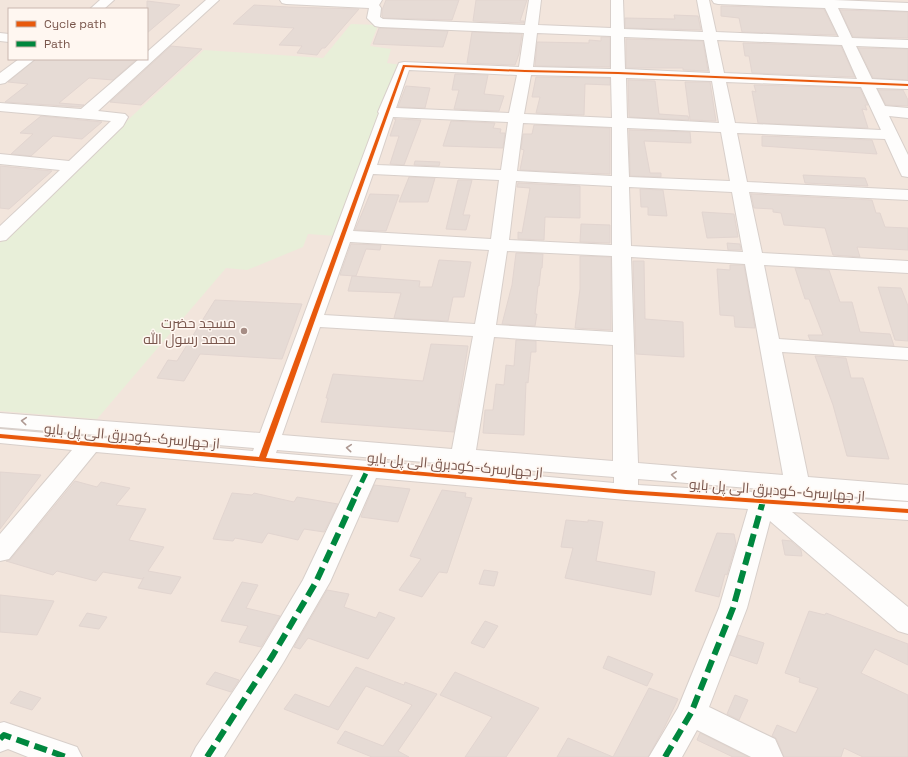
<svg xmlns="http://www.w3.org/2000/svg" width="908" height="757" font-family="'Space Grotesk',Cairo,sans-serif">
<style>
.residential{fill:#f2e5dc;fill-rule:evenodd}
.green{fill:#e8efd9}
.building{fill:#e6dbd5;stroke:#e2d5d0}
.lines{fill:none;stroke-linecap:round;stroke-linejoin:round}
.minor-casing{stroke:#d8cfca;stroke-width:2}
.minor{fill:#fefdfc;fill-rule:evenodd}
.quiet-far1{stroke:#00873e;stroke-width:5;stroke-dasharray:10 5;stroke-linecap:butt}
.quiet{stroke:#00873e;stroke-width:6;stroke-dasharray:13 6;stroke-linecap:butt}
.cycleway-casing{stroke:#fff7f1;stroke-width:2}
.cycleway{fill:#e8590c;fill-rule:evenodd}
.oneway{stroke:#ae9992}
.poi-dot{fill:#a68d85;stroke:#fff7f1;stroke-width:1.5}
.labels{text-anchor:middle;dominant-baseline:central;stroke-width:3;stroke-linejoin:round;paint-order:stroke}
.poi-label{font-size:14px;fill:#79564c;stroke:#fff7f1;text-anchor:end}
.street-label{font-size:14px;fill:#79564c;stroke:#fff7f1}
</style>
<rect width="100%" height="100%" fill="#f9f3ee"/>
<path class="residential" d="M0,0H908V757H0ZM9,9H147V59H9Z"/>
<polygon class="green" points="351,24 378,25 370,46 391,49 387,63 401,65 336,236 308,234 303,247 247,270 226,268 97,419 0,411 0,243 131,117 204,50 323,58"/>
<g class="building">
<polygon points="386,0 459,0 452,20 383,18 382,16 382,10"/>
<polygon points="476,0 527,0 520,21 524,21 524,23 473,21"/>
<polygon points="147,1 180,5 147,33"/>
<polygon points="254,5 289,7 359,9 325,48 322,48 317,55 297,53 302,46 279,45 294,28 233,24"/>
<polygon points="721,6 824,9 837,35 742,32 739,18 721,16"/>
<polygon points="840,10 908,12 908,38 853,37"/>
<polygon points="674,15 698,16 701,30 625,28 625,18 675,19"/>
<polygon points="379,28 380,28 448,31 443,47 373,44"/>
<polygon points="472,32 522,34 519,54 515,65 467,63"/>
<polygon points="601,37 610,37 610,67 535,66 537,42 589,43 589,40 601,41"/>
<polygon points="626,39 703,41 708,71 683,70 683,68 626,68"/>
<polygon points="743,43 841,46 855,77 752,73 749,56 745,56"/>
<polygon points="171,46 202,49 141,105 110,102"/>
<polygon points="858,48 908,49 908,80 873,78"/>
<polygon points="36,59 137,59 113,80 89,78 59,103 84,105 80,107 5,102 28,84 8,82"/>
<polygon points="455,74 488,75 484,94 504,96 499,111 454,109 459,90 452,90"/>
<polygon points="536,77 610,78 610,85 585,84 584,115 536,113 540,97 532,97"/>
<polygon points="628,80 655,81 659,114 688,116 689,120 629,117"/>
<polygon points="685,82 710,82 716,121 690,120"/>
<polygon points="754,85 860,88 868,105 865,105 867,110 862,109 868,128 758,123 752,91 756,92"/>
<polygon points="406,86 430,88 425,108 398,107"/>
<polygon points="878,90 903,90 908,100 908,106 886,105"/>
<polygon points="41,116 102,122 82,139 53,136 31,156 11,154 33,134 20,133"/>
<polygon points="394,119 421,120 404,165 390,164 399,136 390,136 396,119"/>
<polygon points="451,121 495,123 493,128 501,129 500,133 505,133 503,148 443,146"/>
<polygon points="534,125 610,128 610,174 520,170 524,150 521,149 523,134 532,134"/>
<polygon points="629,130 690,132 691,143 644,141 650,173 661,173 661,177 630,176"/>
<polygon points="762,136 872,140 877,154 762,146"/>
<polygon points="415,161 440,162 439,166 414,165"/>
<polygon points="0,166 52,171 9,209 0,208"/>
<polygon points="803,175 865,178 868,186 805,183"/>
<polygon points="409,177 435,178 428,202 399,202"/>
<polygon points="458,180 472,180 463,215 470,215 466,230 446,229"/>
<polygon points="518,183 580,186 580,218 545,217 544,240 518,239 518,232 522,233 530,188 517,187"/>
<polygon points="640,189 663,190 667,216 648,215 648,207 641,207"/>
<polygon points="370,194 399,195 386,231 355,230"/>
<polygon points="751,194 872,200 876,213 880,213 885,227 908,228 908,250 857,247 860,257 833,255 825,228 784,225 781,213 773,212 773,209 754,208"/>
<polygon points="702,212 734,214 738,237 707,238"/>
<polygon points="581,224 610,225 610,243 580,242"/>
<polygon points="727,243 740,244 741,250 728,250"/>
<polygon points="351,244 381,245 380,250 366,249 356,276 340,275"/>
<polygon points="516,253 543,254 542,268 541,268 539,286 538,286 535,314 537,314 535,326 502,324 512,285"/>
<polygon points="580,256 611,257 611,330 575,328 580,289"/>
<polygon points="439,260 471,262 464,297 453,297 448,321 394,318 401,293 348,291 352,276 420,281 419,287 432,287"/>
<polygon points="633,261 644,261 645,319 683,322 684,357 636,354"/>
<polygon points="730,265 744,265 755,328 735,327 734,316 720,315 717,269 730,270"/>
<polygon points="795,268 829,270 840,302 852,302 860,332 890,334 894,346 810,340 808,335 823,335 809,299 805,299"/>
<polygon points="878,287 901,288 908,306 908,341 895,340"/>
<polygon points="215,300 302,304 282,359 200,354 184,381 157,378 168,360 177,361"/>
<polygon points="516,340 536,341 536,352 531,352 528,383 526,382 524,435 483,433 485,410 493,410 496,384 504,385 506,365 514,366"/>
<polygon points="431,344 468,346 454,432 321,422 328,398 326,398 333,374 423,381"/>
<polygon points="815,356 846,358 851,378 863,378 889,459 847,456 833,405"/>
<polygon points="0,472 41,475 0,529"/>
<polygon points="75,481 97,487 101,482 130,488 116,505 146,509 129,540 164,547 148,571 181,577 171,594 138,588 144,577 142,579 103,572 96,581 57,571 53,575 6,561 10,560"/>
<polygon points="374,485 410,489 398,522 361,517"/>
<polygon points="442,490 466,493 465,497 472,498 447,573 439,572 422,597 399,590 421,559 410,556"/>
<polygon points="232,493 252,495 254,493 294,502 297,497 338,504 324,532 304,529 298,540 268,533 262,543 235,538 233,541 213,539"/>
<polygon points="566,520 588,522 588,520 603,522 596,561 655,572 651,595 565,578 573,548 561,547"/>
<polygon points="717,533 734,534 736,544 727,575 725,574 719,597 695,591"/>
<polygon points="782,540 791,541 801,550 802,556 785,555"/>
<polygon points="484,570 498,572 494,586 479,584"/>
<polygon points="242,582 258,585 246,608 280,616 261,647 239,642 248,626 221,621"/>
<polygon points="327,590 349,594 344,607 376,618 379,612 395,618 368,659 308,638 300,649 294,647"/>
<polygon points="0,595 54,601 37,635 0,632"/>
<polygon points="809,611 825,615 826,613 908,644 908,665 875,649 861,673 908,695 908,757 863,757 844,748 841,757 784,757 776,738 772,736 777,725 796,733 818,688 799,682 800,678 785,673"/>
<polygon points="87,613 107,617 99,629 79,626"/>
<polygon points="485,621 498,626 484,648 471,643"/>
<polygon points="738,635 764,643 757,664 730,655"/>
<polygon points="608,656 653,674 647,686 603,668"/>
<polygon points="356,667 404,685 405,682 437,694 398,751 409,757 372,757 337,743 345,731 383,746 412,705 366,686 338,730 284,709 295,694 329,707"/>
<polygon points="215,672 239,680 231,692 206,684"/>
<polygon points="455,672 539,708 506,757 465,757 492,717 440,695"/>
<polygon points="649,688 678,699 664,728 648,757 613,757"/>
<polygon points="20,691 41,698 32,710 10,703"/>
<polygon points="735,695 748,700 739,720 727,714"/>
<polygon points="700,733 748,757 733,757 697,740"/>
<polygon points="568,738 613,757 557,757"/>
</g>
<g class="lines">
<g class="minor-casing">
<g id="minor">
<polygon points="100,0 114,0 104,9 90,9"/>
<polygon points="206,0 219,0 98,111 125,114 128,117 123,126 6,240 0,241 0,226 60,170 0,164 0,154 69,161 111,121 0,111 0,103 81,109 139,59 147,59 147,52"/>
<path d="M280,0H382L379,5L381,8L380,17L383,19L525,25L529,0H541L538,25L611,28V0H623L624,29L703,32L697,0H709L716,32L839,37L825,8L718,4L714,3L712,0H834L908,3V11L838,8L852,38L908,40V48L856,46L872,79L908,81V89L876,88L885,106L908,108V118L889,116L908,155V177L902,176L900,172L885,139L737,133L747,182L908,190V200L749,192L762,253L908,261V273L764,265L779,339L908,348V360L782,352L808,477L908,485V501L811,493L812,496L908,502V520L792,512L908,607V634L898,631L770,521L747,608L709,707L775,739L783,757H751L697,730L682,757H649L678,708L719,608L748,509L626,500L376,478L330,582L283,663L224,757H191L196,747L263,647L303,580L353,475L96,452L9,559L0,561V534L72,450L0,443V429L253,451L254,448L0,427V413L260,433L379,113L378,112L399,63L404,62L519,67L524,33L380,27L375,26L367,18L369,8L286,4L282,3ZM537,33L611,36V69L533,67ZM624,37L704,40L710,73L625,69ZM717,40L842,45L857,79L724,73ZM409,70L517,75L509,113L396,108ZM531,75L611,77L612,118L524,114ZM626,78L712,81L719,123L627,118ZM726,82L861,87L881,130L735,123ZM393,117L508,122L501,170L377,165ZM523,123L612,127V176L517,171ZM627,128L721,132L730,181L629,177ZM373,174L499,180L491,239L353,231ZM516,181L612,186V245L509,240ZM629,187L732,192L743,252L631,246ZM350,242L489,250L475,324L324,315ZM507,251L612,256L613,332L496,325ZM631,257L745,264L783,475L638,463ZM320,327L473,336L452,449L282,435ZM494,337L613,345V461L476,450ZM277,450L449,464V468L276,453ZM473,466L614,477V483L472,470ZM638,479L786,491L787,494L773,493L763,490L754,492L638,485Z"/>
<polygon points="0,33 9,34 9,42 0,41"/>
<polygon points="19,59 35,59 5,83 0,84 0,73"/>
<polygon points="4,722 77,747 82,757 28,757 8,749 0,752 0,723"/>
</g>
</g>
<use href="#minor" class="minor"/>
<polyline class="quiet-far1" points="355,496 368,469"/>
<g class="quiet">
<polyline points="0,739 4,735 66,757"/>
<polyline points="207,757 273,655 316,582 356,495"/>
<polyline points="665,757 691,713 733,608 763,501"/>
</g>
<g class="cycleway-casing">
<polygon id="cycleway" points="403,65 525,70 618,72 908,84 908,86 618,74 525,72 405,67 266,458 626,490 908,509 908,513 626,494 0,438 0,434 259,457"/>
</g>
<use href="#cycleway" class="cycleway"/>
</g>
<defs><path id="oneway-chevron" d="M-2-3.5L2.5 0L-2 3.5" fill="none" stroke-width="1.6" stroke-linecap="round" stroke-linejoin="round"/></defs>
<g class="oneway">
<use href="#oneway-chevron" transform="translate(24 421) rotate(-175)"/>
<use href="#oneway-chevron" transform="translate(349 448) rotate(-175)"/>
<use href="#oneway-chevron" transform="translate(674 475) rotate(-175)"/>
</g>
<circle class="poi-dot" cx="244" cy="331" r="4"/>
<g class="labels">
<g class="poi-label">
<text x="236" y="323">مسجد حضرت<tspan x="236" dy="16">محمد رسول الله</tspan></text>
</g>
<g class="street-label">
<text transform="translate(132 436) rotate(5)">از جهارسرک-کودبرق الی پل بایو</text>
<text transform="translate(455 465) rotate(5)">از جهارسرک-کودبرق الی پل بایو</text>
<text transform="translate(777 490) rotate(4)">از جهارسرک-کودبرق الی پل بایو</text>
</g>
</g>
<rect x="8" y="8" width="140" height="52" fill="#fff7f1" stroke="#c9b7af"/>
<rect x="16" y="21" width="20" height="6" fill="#e8590c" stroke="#c9b7af"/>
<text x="44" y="28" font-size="12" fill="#79564c">Cycle path</text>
<rect x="16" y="41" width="20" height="6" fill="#00873e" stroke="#c9b7af"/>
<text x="44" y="48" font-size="12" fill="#79564c">Path</text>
</svg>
